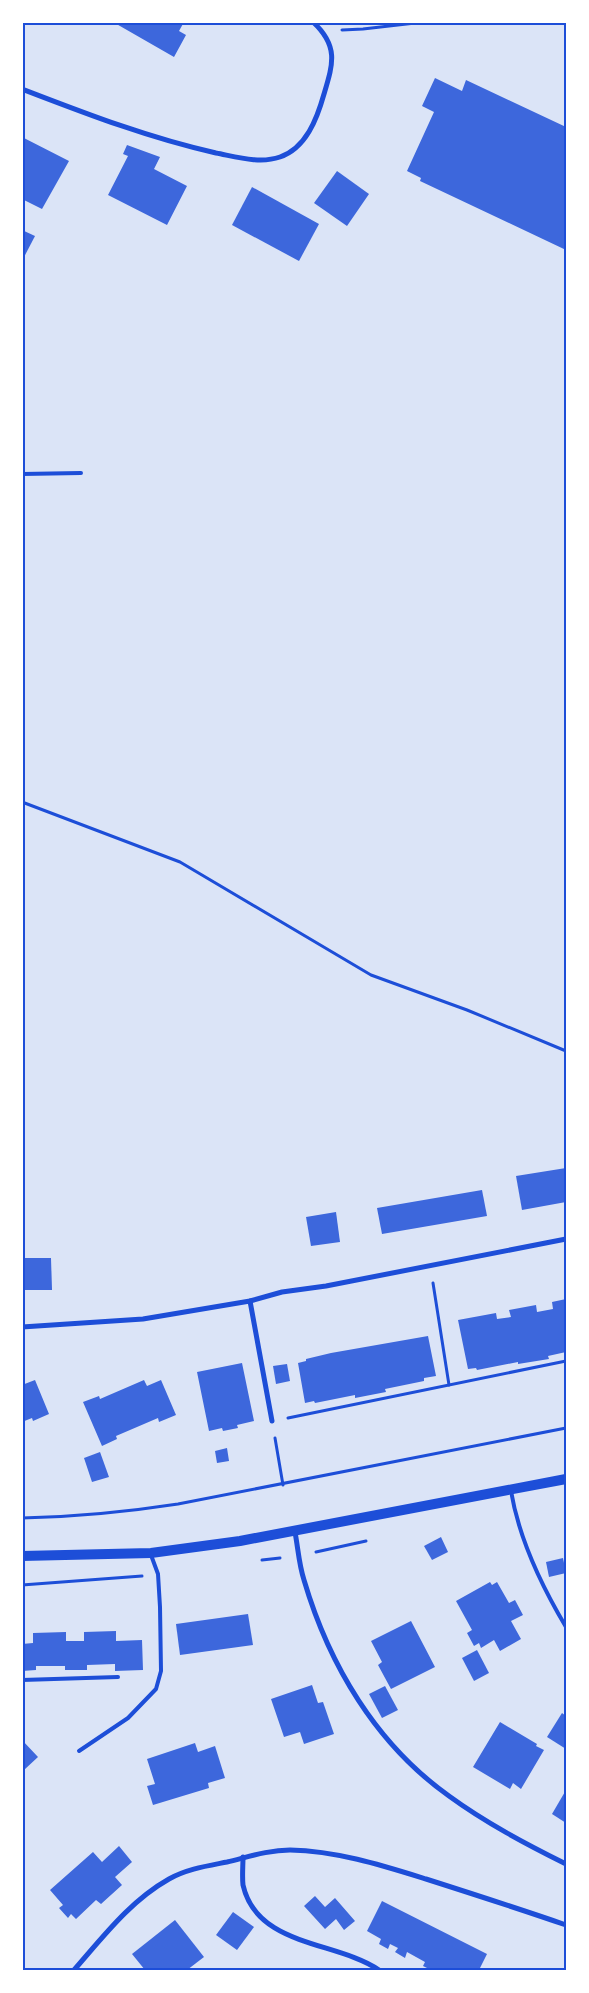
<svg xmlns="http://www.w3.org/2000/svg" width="589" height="1993" font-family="'IBM Plex Serif',serif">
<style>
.green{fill:#dbe4f7}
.building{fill:#3d67dc}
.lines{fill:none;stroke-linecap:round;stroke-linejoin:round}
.path{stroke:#1d4ed8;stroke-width:3}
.service{stroke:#1d4ed8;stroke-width:4}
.minor{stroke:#1d4ed8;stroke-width:5}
.secondary{stroke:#1d4ed8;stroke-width:10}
.neatline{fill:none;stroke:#1d4ed8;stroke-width:2}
</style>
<rect width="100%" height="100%" fill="#f2f2f2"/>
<rect class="green" x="23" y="23" width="543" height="1947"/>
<g class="building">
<polygon points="113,22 184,22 179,31 186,35 174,57"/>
<polygon points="435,78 462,91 466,80 566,127 566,250 420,181 421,178 407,171 434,112 422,106"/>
<polygon points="22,137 69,161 42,209 22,199 22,187 25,182 22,180"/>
<polygon points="127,145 160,157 154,169 187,186 167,225 108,195 128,156 123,154"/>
<polygon points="337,171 369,194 347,226 314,203"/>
<polygon points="252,187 319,224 299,261 232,225"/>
<polygon points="22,230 35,236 22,261"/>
<polygon points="566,1168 566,1202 522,1210 516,1176"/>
<polygon points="482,1190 487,1216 382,1234 377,1208"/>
<polygon points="336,1212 340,1242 311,1246 306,1217"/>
<polygon points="22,1258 51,1258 52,1290 22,1290"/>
<polygon points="566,1299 566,1352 548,1356 549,1359 518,1364 518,1362 477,1370 476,1368 468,1369 458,1320 496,1313 497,1319 511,1317 509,1310 536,1305 537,1312 553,1309 552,1302"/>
<polygon points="428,1336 436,1376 424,1378 424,1381 385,1389 386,1392 355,1398 355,1395 315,1403 314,1401 305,1403 298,1363 306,1361 306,1359 331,1353"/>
<polygon points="242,1363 254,1421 237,1425 238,1428 223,1431 222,1428 209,1431 197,1372"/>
<polygon points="287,1364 290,1381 276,1384 273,1366"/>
<polygon points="35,1380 49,1414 33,1421 32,1418 22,1422 22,1385"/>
<polygon points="144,1380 147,1386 161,1380 176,1415 159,1422 158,1418 116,1436 117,1439 102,1446 83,1402 99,1396 100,1399"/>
<polygon points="227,1448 229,1461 217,1463 215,1451"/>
<polygon points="100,1452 109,1477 92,1482 84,1458"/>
<polygon points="441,1537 448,1552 432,1560 424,1546"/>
<polygon points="563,1558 566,1573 549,1577 546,1562"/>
<polygon points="490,1582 492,1585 497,1582 509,1603 515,1600 523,1615 511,1621 521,1639 500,1651 494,1640 481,1648 479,1643 474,1646 467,1633 472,1630 456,1601"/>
<polygon points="248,1614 253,1645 180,1655 176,1624"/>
<polygon points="411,1621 435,1667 391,1689 378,1665 382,1662 371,1641"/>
<polygon points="116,1631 116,1641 142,1640 143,1670 115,1671 115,1664 87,1665 87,1670 65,1670 65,1666 36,1666 36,1670 22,1671 22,1644 33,1643 33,1633 66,1632 66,1641 84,1641 84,1632"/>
<polygon points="477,1650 489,1673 474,1681 462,1658"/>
<polygon points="312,1685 318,1703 323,1702 334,1734 304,1744 300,1732 284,1737 271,1699"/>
<polygon points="385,1686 398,1710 382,1718 369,1694"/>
<polygon points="562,1713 566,1716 566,1749 547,1737"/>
<polygon points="500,1722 537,1744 536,1746 544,1750 521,1789 513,1783 510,1789 473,1767"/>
<polygon points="22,1740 38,1757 24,1770 25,1772 22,1775"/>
<polygon points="195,1743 198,1752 215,1746 225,1778 208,1783 209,1788 153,1805 147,1786 155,1784 147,1759"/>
<polygon points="566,1790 566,1823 552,1814"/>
<polygon points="119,1846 132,1862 115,1877 122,1885 101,1904 96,1900 76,1919 71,1914 68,1918 59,1908 63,1905 50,1890 93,1852 102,1862"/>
<polygon points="315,1896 325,1907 335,1898 355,1921 344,1930 336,1919 325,1929 304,1906"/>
<polygon points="382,1901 487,1954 479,1970 431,1970 423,1966 425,1962 407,1952 405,1958 395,1952 398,1948 390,1944 388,1949 379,1944 381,1939 367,1931"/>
<polygon points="233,1912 254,1927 237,1950 216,1935"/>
<polygon points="175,1920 204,1957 187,1970 145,1970 132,1954"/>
</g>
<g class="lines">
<g class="path">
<polyline points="342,30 363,29 424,22"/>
<polyline points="22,802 180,862 371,975 467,1010 566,1051"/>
<polyline points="433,1283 449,1385"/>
<polyline points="288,1418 566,1361"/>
<polyline points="275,1438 283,1485"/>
<path d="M22,1518C75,1517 126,1512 178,1504L566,1428"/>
<polyline points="316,1552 366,1541"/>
<polyline points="262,1560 280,1558"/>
<polyline points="22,1585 142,1576"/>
</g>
<g class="service">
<polyline points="22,474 81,473"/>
<path d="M511,1491C519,1539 541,1585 566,1627"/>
<polyline points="22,1680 118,1677"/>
<polyline points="79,1751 128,1718 156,1689 161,1671 160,1607 158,1574 151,1555"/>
</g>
<g class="minor">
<path d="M22,89C87,114 149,138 216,153C237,157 260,164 280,157C306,148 317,119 324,94C333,64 339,46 313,22"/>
<polyline points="250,1301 272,1421"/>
<polyline points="22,1327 143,1319 250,1301 282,1292 326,1286 566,1239"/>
<path d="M295,1532C298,1548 299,1565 304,1580C329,1665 376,1744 449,1796C486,1823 526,1844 566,1864"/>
<path d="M243,1857C243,1866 242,1876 243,1885C257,1947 337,1941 379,1970"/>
<path d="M74,1970C103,1937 130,1901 169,1879C187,1869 207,1866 227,1862C248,1857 268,1850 290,1850C337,1851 381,1865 426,1879C473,1894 520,1909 566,1925"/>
</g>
<polyline class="secondary" points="22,1556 151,1553 240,1541 566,1479"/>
</g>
<rect width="589" height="1993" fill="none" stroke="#ffffff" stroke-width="48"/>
<rect x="24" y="24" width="541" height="1945" class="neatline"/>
</svg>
